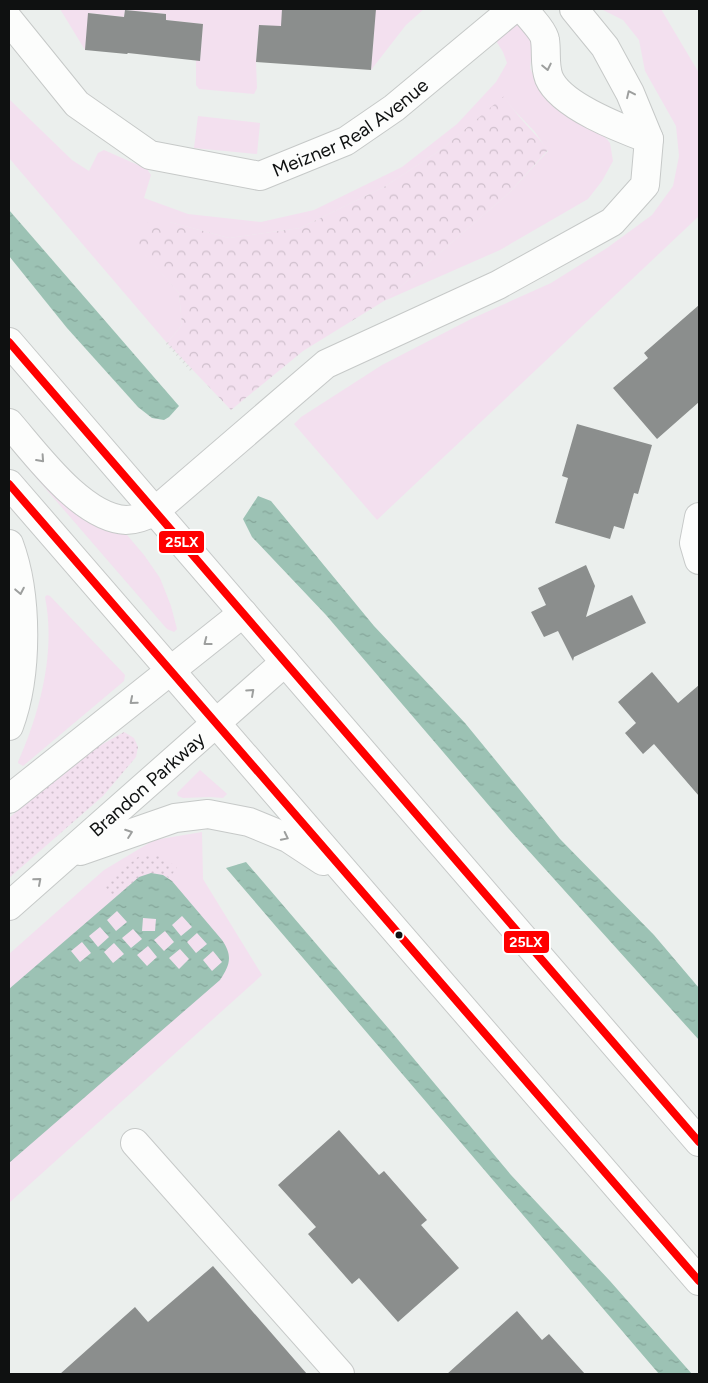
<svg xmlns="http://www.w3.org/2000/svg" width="708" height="1383" font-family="Figtree,sans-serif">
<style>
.grass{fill:#f3e0ef}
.forest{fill:url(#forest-crowns)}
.park{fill:url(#park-dots)}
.water{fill:url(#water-ripples);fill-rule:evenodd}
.building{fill:#8b8e8d}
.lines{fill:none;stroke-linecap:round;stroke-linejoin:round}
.minor-casing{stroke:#c6c9c8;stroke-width:30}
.secondary-casing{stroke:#c6c9c8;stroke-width:30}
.path{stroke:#d8d9d9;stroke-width:3;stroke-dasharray:1 4;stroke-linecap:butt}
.minor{stroke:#fcfdfc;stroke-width:28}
.secondary{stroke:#fcfdfc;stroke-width:28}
.bus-1-casing{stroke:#fff;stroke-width:11}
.bus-1{stroke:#f00;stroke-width:8}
.oneway{stroke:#9d9f9e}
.bus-dot{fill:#0f1111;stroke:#fff;stroke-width:2}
.labels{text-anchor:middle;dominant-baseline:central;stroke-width:5;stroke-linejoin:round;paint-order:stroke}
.street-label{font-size:19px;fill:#0f1111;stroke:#fff}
.line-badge{stroke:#fff;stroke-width:2}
.badge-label{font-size:14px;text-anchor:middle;font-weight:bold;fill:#fff}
</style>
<defs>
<pattern id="forest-crowns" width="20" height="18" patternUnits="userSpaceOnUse" patternTransform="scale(1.25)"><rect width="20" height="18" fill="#f3e0ef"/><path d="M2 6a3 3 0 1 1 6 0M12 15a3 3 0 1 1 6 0" fill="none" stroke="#cfbfcc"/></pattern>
<pattern id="park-dots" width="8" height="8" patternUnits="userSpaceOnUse" patternTransform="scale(1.25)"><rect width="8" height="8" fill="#f3e0ef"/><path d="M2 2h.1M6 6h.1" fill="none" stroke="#cfbfcc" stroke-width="1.8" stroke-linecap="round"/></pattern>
<pattern id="water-ripples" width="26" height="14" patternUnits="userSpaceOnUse" patternTransform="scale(1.25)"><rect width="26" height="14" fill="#9cc2b4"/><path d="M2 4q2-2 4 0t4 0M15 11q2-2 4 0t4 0" fill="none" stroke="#85a69a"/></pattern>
</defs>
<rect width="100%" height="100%" fill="#ebefed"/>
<g class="grass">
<polygon points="60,9 424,9 406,25 371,70 374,33 259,25 256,62 257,88 254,94 199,89 196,85 196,60 200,60 203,24 166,20 166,14 125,10 124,17 89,13 85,50"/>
<polygon points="601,9 661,9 699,73 699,216 377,520 294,424 301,417 382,365 471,319 551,283 607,248 652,215 673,186 679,156 676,126 645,71 639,40 623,20"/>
<polygon points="513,24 525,27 533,42 530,68 542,94 564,114 594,124 610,143 613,161 602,181 588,199 500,250 384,301 509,193 548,151 535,132 512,108 504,97 442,149 384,187 300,228 229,238 170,222 135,243 179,293 182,325 167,343 9,158 9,99 72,160 89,171 98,153 104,150 147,169 151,175 144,198 188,214 261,222 314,210 402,167 457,124 496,82 507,63 503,52 496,41"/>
<polygon points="198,116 260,123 257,154 194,148"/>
<polygon points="26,461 111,530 127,535 144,555 160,578 171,606 177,629 174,632 167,629 26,466"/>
<path d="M47,595L50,596L125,675L124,681L23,766L18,763V762C40,712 56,652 45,597Z"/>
<polygon points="200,770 225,792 227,794 223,798 210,797 183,798 178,796 177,793"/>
<polygon points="202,832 203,879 262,975 9,1203 9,954 104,870 154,840"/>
</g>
<path class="forest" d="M504,96C516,116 534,131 548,150L509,193L384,301L303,351L231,410L167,343L182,325L179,293L134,243L147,222H170L229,238L300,228L384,187L442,149Z"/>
<g class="park">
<polygon points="124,732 134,738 138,747 136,757 103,796 9,878 9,818 80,757"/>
<polygon points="151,854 164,857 177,868 169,878 163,875 139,877 112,901 106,887 111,879 138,857"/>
</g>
<g class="water">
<polygon points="9,210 179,406 169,417 164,420 152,418 138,407 67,328 9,256"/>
<polygon points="258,496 271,501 374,626 465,723 560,839 654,935 699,988 699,1040 509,829 326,615 252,537 243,519"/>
<polygon points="246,862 389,1029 511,1175 610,1281 692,1374 659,1374 226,868"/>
<path d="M151,873L163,875L172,881L222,940C233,956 230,965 220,980L9,1163V989L139,877ZM117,911L127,922L116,931L107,920ZM182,916L192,927L181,936L172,925ZM143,918L156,919L155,931H142ZM100,927L109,937L98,947L89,936ZM133,929L142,939L131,948L122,938ZM165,931L174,942L164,951L154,940ZM197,933L207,944L196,953L187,942ZM82,942L91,953L80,962L71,951ZM114,943L124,954L113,963L104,952ZM148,946L157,957L147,966L137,955ZM180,949L189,959L179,969L169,958ZM213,951L222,962L212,971L203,960Z"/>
</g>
<g class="building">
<polygon points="282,9 376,9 371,70 256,62 259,25 281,26"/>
<polygon points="125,10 166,14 166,20 203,24 200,61 128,53 127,54 85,50 88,13 124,17"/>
<polygon points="699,305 699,402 657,439 613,388 648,358 644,353"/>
<polygon points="577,424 652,445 638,494 634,493 624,529 614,526 610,539 555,523 568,478 562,476"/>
<polygon points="586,565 595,586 586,617 632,595 646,623 574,657 573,661 558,631 544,637 531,612 546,605 538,588"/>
<polygon points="652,672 678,703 699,685 699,796 654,744 643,754 625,733 636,723 618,702"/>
<polygon points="339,1130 379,1175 384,1171 427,1220 421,1225 459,1268 398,1322 359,1278 352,1284 308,1234 316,1227 278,1185"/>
<polygon points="213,1266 307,1374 60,1374 135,1307 148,1322"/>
<polygon points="517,1311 542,1340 549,1334 585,1374 447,1374"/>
</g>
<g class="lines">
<g class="minor-casing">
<g id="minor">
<path d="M523,9C529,16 544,32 545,40C547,53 544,65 549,78C561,106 622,129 649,139"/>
<path id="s1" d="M9,20L77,104L150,155L260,176L346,141L394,108L513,9"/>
<polyline points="155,511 326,364 498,285 612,222 645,185 649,139 630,93 605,47 574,9"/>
<polyline points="699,517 694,543 699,560"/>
<polyline points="135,1143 340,1374"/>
</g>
</g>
<g class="secondary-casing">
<g id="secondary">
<polyline points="9,342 699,1142"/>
<path d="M9,423C36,454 82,518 126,520C136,520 146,516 155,511"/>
<polyline points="9,484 699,1281"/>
<path d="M9,544C28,595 28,675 9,726"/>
<polyline points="9,799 243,613"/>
<polyline points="80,851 175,818 208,814 249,822 288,838 323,861"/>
<path id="s2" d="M9,906L285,662"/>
</g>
</g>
<polyline class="path" points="167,343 192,371"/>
<use href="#minor" class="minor"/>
<use href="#secondary" class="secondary"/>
<g class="bus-1-casing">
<g id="bus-1">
<polyline points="9,342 699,1142"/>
<polyline points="9,484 699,1281"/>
</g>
</g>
<use href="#bus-1" class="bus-1"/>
</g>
<defs><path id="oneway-chevron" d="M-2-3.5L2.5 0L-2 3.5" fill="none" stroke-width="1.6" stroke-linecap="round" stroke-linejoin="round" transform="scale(1.25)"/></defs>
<g class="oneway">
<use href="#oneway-chevron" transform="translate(547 67) rotate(78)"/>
<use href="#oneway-chevron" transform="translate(630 94) rotate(-115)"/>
<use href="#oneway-chevron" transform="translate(41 459) rotate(48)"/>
<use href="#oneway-chevron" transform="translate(20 591) rotate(79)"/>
<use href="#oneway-chevron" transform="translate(207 642) rotate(142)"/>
<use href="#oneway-chevron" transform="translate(251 692) rotate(-42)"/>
<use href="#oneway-chevron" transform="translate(133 701) rotate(140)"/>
<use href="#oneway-chevron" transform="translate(129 833) rotate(-20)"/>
<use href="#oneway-chevron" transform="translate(285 837) rotate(26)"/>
<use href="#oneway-chevron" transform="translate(38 881) rotate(-41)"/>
</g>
<circle class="bus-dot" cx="399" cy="935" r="4.5"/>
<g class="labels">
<g class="street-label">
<text stroke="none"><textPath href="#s1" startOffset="412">Meizner Real Avenue</textPath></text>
<text stroke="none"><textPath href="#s2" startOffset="184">Brandon Parkway</textPath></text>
</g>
</g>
<g class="line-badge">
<rect x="158" y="530" width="47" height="24" rx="5" fill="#f00"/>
<rect x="503" y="930" width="47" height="24" rx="5" fill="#f00"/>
</g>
<g class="badge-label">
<text x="182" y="547">25LX</text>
<text x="526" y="947">25LX</text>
</g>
<rect width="708" height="1383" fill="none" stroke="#0f1111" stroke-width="20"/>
</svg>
